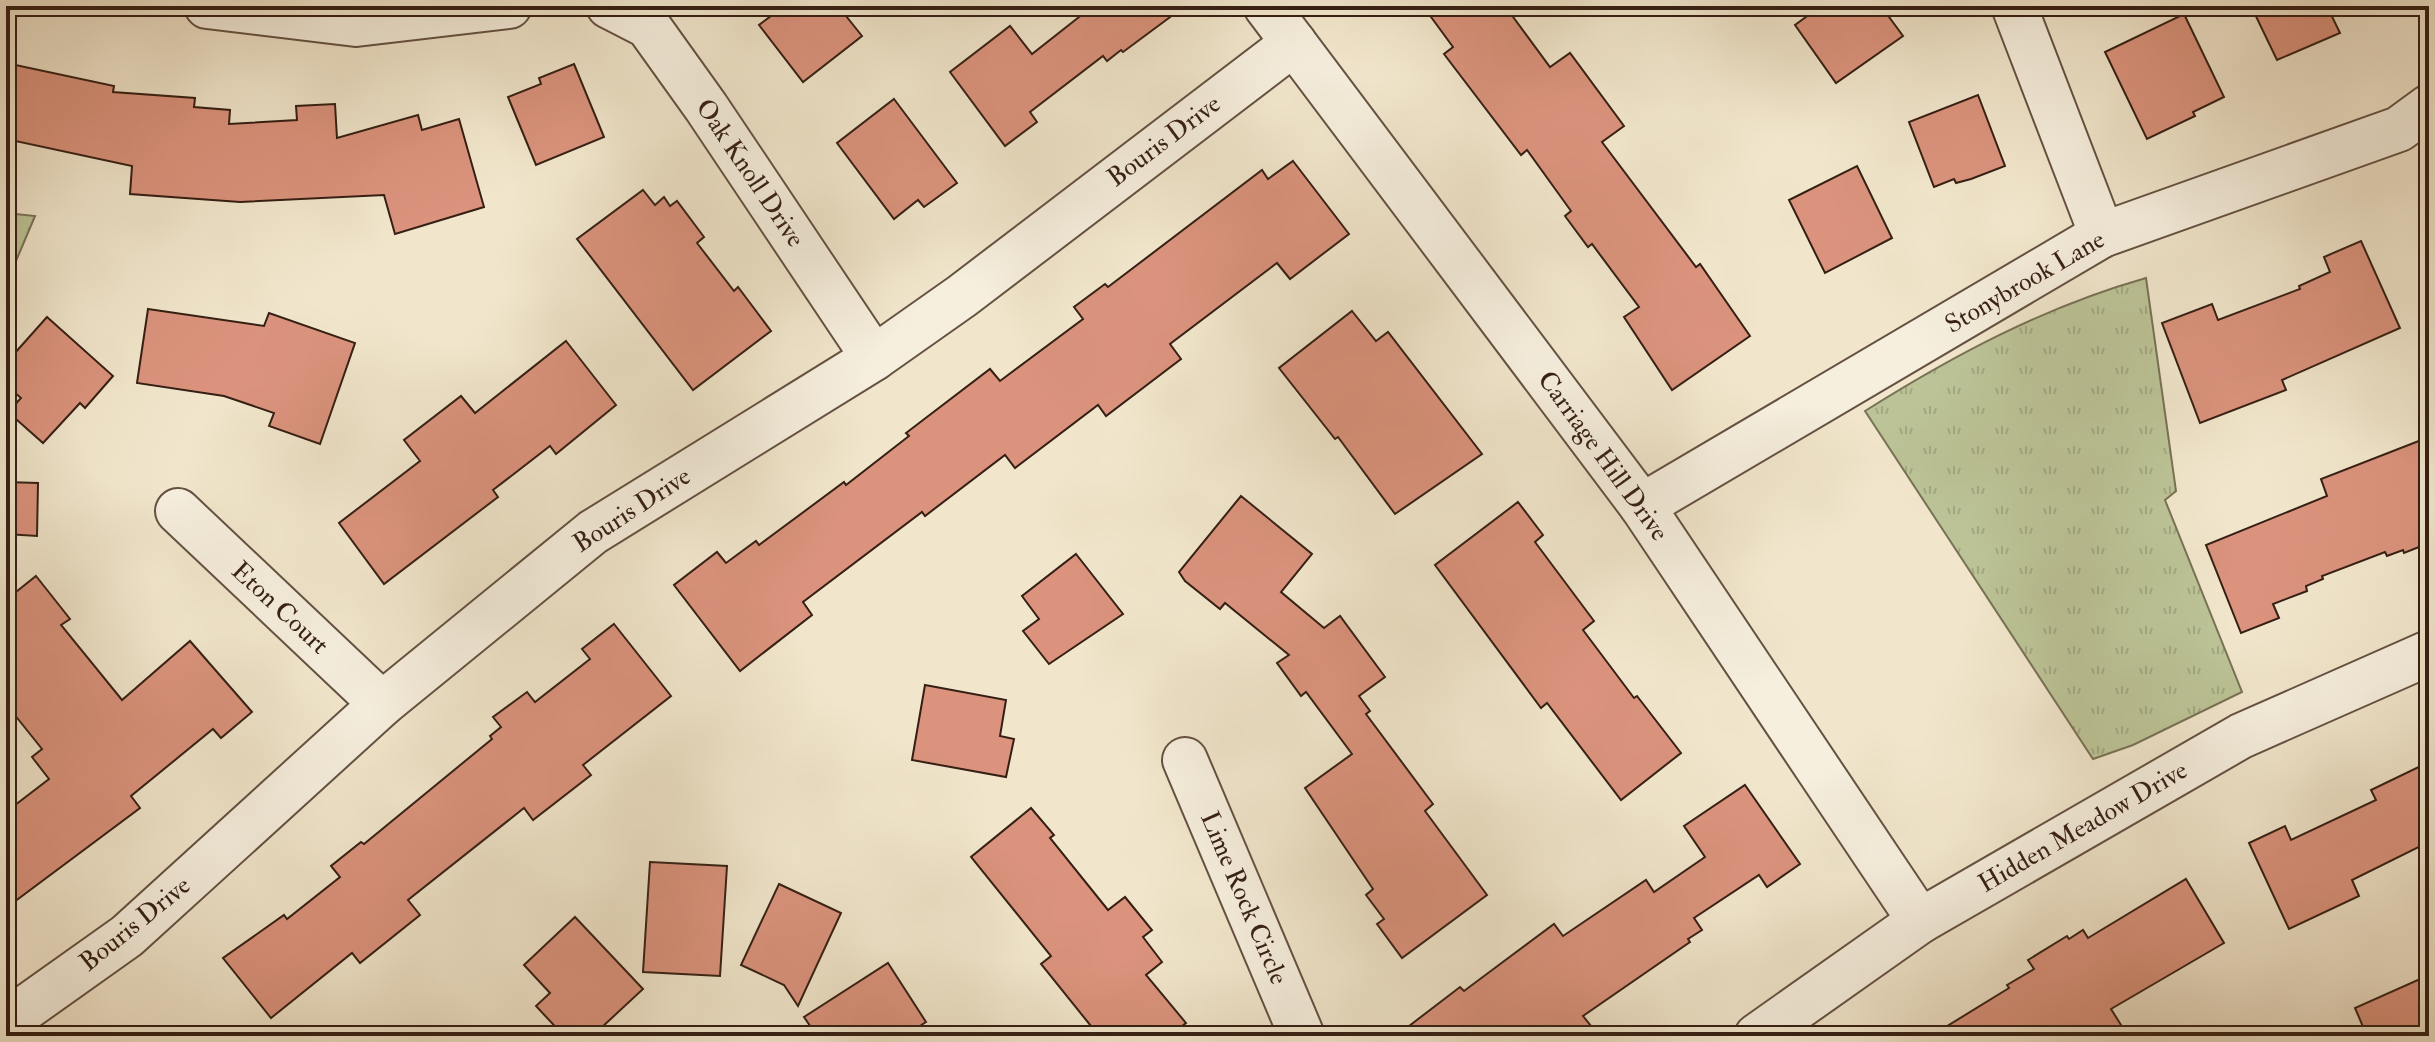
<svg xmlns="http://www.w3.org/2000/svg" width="2435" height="1042" font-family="'IM FELL Double Pica',serif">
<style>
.park{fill:url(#park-tufts);stroke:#787256;stroke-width:2}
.building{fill:#db937d;stroke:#351f14;stroke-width:2}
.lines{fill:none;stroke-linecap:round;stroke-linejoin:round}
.minor-casing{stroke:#645142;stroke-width:48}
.minor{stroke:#f6efde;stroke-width:44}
.labels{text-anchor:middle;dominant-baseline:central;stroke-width:6;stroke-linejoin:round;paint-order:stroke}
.street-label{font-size:26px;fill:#351f14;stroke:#f6efde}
</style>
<defs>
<pattern id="park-tufts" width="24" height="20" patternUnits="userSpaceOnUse" patternTransform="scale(2)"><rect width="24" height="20" fill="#bcc497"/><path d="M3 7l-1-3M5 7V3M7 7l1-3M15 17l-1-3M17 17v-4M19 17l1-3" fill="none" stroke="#a2a881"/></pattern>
</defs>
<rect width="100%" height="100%" fill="#f1e6cc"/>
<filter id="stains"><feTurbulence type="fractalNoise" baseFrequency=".0025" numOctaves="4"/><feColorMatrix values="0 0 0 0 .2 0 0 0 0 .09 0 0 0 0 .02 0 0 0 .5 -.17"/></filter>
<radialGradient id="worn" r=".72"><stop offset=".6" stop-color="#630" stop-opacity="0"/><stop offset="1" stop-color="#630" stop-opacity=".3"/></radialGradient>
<g class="park">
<polygon points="6,213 35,216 16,261 6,274"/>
<path d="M2146,278L2176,491L2165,500L2242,692L2133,745L2093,759L1865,411C1954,355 2044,307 2146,278Z"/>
</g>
<g class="building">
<polygon points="784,6 838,6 862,36 803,82 759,25"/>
<polygon points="1093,6 1185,6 1123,52 1121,50 1107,61 1103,56 1030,112 1037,122 1005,146 950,72 1010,26 1032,54"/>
<polygon points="1423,6 1505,6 1550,67 1570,53 1624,126 1602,142 1696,267 1700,264 1750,336 1672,390 1624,317 1639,307 1592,244 1588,247 1565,216 1571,211 1527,150 1521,155 1444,54 1453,47"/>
<polygon points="1821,6 1881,6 1903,36 1836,83 1795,25"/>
<polygon points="2251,6 2327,6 2340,33 2277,60"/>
<polygon points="2184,14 2224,97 2193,112 2195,116 2147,139 2105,52"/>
<polygon points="6,63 114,86 113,92 195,98 194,107 230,110 229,124 297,120 296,106 335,104 337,138 418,115 422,130 459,119 484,207 395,234 384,195 240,202 130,194 132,166 6,139"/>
<polygon points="574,64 604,137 536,165 508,97 541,84 539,78"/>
<polygon points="1978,95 2005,166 1971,179 1956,183 1954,179 1934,187 1909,122"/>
<polygon points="894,99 957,183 924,207 918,200 894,219 837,143"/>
<polygon points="1293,161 1349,234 1290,279 1277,263 1170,344 1181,359 1106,416 1098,405 1015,468 1005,455 925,516 922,512 803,602 812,615 740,671 674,585 717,552 726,563 756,541 759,545 844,482 846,485 909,436 906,433 990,369 1000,381 1083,319 1074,307 1105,284 1108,287 1262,170 1268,179"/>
<polygon points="1857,166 1892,238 1825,273 1789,200"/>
<polygon points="643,190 655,205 664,197 670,206 677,201 704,237 697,243 734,291 738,287 771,331 693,390 577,239"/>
<polygon points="2361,241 2400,328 2282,380 2286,390 2200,423 2162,323 2212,304 2218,320 2300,289 2299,286 2330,272 2324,257"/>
<polygon points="148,309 264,326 269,313 355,343 320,444 269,426 274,413 224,396 137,383"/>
<polygon points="1352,311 1376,341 1388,332 1482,454 1395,514 1338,437 1335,439 1279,368"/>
<polygon points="47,317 113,376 85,408 80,403 43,443 8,412 21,398 6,385 6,363"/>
<polygon points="566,341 616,405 556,454 550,446 493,490 498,497 384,584 339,523 420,461 404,440 461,396 475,413"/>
<polygon points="2429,437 2429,543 2404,553 2403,550 2387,556 2385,552 2322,576 2323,579 2306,586 2307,591 2273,604 2279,618 2241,633 2206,545 2327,496 2321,479"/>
<polygon points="6,482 38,483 37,536 6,534"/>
<polygon points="1241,496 1312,554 1281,592 1324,628 1340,616 1385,677 1359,696 1370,711 1366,714 1433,804 1425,811 1487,895 1402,958 1377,924 1384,919 1366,895 1373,889 1305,788 1352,754 1306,692 1301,696 1277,663 1289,655 1225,603 1220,609 1185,581 1179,572"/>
<polygon points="1518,502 1543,535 1535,542 1594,621 1583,630 1634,698 1637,696 1681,753 1621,800 1547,703 1541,708 1435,565"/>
<polygon points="1076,554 1123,614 1049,664 1023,631 1039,619 1022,596"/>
<polygon points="36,576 70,619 61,625 122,700 190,641 252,712 221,738 213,729 131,796 140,808 6,908 6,812 49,779 32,757 42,749 6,704 6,600"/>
<polygon points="614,624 671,696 583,765 591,775 533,820 524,808 408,900 420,915 360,963 352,953 271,1018 223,958 284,915 287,919 340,877 331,866 361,842 364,844 492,739 490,736 501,727 493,717 527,692 535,702 590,659 582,649"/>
<polygon points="925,685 1006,700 1000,736 1014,739 1006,777 912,760"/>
<polygon points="2429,762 2429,842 2352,880 2359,896 2289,929 2249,843 2285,826 2291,840 2376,800 2371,790"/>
<polygon points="1745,785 1800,864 1767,887 1759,875 1694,918 1702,930 1688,939 1690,942 1583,1016 1599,1036 1396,1036 1460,987 1464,991 1554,924 1563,936 1646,880 1654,892 1705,857 1684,826"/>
<polygon points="1031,808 1054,835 1050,838 1108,910 1125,897 1152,930 1143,937 1162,962 1146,975 1186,1023 1169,1036 1099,1036 1041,964 1051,956 971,857"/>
<polygon points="650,862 727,866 720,976 643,972"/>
<polygon points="2186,879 2224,943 2111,1009 2121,1025 2104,1036 1931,1036 2009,988 2007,985 2034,969 2028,960 2067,936 2069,939 2083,930 2088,938"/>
<polygon points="779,884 841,913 798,1006 784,985 741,965"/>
<polygon points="575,917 643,989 601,1028 600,1036 564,1036 536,1006 550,993 524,965"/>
<polygon points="888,963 926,1022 904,1036 817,1036 804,1017"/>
<polygon points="2429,975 2429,1036 2367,1036 2355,1008"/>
</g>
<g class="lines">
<g class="minor-casing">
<g id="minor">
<polyline points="207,6 356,24 509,6"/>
<polyline points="609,6 648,26 706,107 874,358"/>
<polyline points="1266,6 1642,506 1920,921"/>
<polyline points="2014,6 2102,235"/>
<polyline points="1642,506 2102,235 2399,129 2429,107"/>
<polyline points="178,511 382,704"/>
<polyline points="1185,760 1302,1036"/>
<polyline points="6,1022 127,936 382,704 593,532 874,358 962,296 1294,43"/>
<polyline points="1757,1036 1920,921 2241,736 2429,653"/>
</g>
</g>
<use href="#minor" class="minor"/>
</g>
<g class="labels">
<g class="street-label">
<text transform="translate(1164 141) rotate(-37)">Bouris Drive</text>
<text transform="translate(750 173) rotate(56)">Oak Knoll Drive</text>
<text transform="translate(2025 282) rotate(-30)">Stonybrook Lane</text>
<text transform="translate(1603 456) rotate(54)">Carriage Hill Drive</text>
<text transform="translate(632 510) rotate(-33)">Bouris Drive</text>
<text transform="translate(280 608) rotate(43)">Eton Court</text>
<text transform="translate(2083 827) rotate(-30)">Hidden Meadow Drive</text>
<text transform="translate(1244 898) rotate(67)">Lime Rock Circle</text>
<text transform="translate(135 924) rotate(-39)">Bouris Drive</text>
</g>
</g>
<rect width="2435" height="1042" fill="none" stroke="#f1e6cc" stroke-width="32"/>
<rect x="8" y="8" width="2419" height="1026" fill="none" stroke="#351f14" stroke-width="4"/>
<rect x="16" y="16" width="2403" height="1010" fill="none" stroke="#351f14" stroke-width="2"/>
<rect width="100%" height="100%" filter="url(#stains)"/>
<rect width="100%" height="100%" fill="url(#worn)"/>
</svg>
